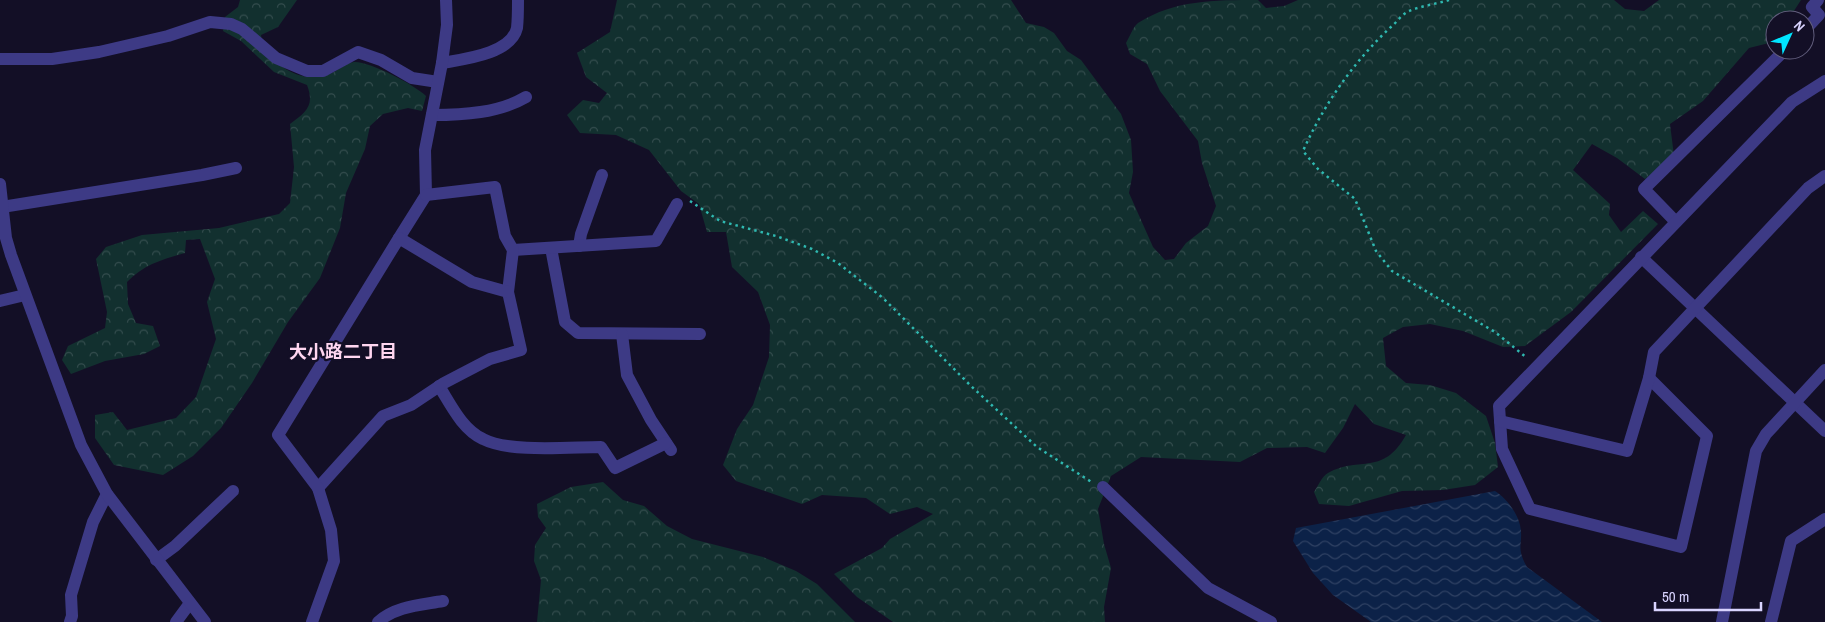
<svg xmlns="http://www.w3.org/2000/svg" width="1825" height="622" font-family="'Archivo Narrow','Noto Sans JP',sans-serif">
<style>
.forest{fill:url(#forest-crowns)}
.water{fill:url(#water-waves)}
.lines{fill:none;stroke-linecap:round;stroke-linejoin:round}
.path{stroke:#2fb8b0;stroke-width:2.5;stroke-dasharray:2.5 4;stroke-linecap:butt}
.minor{stroke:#3d3a85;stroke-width:12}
.tertiary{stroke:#3d3a85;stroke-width:12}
.labels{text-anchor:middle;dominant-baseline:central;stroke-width:4.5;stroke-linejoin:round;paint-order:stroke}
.neighbourhood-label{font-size:18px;font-weight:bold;fill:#ffd6f0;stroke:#130f26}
</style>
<defs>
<pattern id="forest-crowns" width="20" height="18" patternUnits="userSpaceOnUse" patternTransform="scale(1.25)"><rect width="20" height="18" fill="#12302f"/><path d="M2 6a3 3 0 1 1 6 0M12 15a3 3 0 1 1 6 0" fill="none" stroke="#344d4e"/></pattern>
<pattern id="water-waves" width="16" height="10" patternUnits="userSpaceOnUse" patternTransform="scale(1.25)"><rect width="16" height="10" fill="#0c2248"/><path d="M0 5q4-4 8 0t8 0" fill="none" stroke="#2f4163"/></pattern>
</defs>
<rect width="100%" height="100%" fill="#130f26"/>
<g class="forest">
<path d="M240,0H297L278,27L261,35L264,53C287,70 299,83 329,74C337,72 345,63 354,62C369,61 415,85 426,96L422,111L408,108L383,114L370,126L365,149L346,193L340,228L320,278L288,322L252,383L221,428L193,456L163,475L114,465L95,438V415L113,412L127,430L176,418L196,397L216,339L207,302L215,279L200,239L186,240L185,253C163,259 143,265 127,282L128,304L136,323L153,326L160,346L144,354L105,361L71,374L62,360L68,346L105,328L107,312L96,259L106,247L142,235L219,228L279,214L290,203L294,167L290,124C306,112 315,106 307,85L274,72L241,41L223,31L225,17L238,7Z"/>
<path d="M617,0H1011L1026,23L1044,27L1054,33L1067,51L1081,60L1121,114L1131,140L1133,172L1129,193L1153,247L1165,260L1174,259L1186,243L1208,226L1216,206L1202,163L1198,141L1160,91L1147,64L1130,54L1126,43C1130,36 1133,27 1138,23C1174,0 1214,0 1258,0L1266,8L1284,6L1298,0H1614L1625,9L1644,11L1659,0H1801L1788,20H1775V36L1769,43L1749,48L1703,101L1670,124L1674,156L1645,179L1617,158L1592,144L1573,170L1610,204L1609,215L1621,232L1643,211L1658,224L1571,312L1525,346L1503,347L1463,331L1430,324L1403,327L1383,338L1386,366L1406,383L1430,385L1456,393L1486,416L1495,443L1498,467L1475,485L1443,490L1402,491L1349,506L1319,504L1314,492C1318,486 1322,476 1328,473C1361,455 1382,477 1406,435L1374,424L1355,404L1343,428L1325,453L1307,447L1267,448L1240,462L1141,457L1111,476L1098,509L1104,544L1111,568L1104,607L1105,622H893L857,597L834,574L882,548L890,539L933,514L917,507L890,514L866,498L822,495L802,504L736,481L723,465L737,429L753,405L769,357L770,325L758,292L732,267L726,232H707L699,204L681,191L649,150L616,135L580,133L567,115L583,100L599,103L607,93L586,77L577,53L610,32Z"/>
<polygon points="603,482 623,500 644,506 667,526 692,539 763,557 796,571 817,584 855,622 537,622 541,580 534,561 535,545 546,528 538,517 537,504 571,487"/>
</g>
<path class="water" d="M1495,491C1506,498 1517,512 1520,525C1524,544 1515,546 1527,567L1602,622H1371L1333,595L1313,573L1293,541L1296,528Z"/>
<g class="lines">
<g class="path">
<path d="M1449,0C1436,4 1421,6 1409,11C1402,14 1397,22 1392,26C1354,61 1324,104 1303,151L1318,169L1355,199L1376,251L1392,271L1495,332L1527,358"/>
<polyline points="690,201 720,221 776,236 812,249 838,263 883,298 971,386 1037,447 1093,483"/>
</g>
<g class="minor">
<polyline points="1805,30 1819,15 1812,7 1818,0"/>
<polyline points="0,59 52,59 99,52 168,36 210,22 231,24 242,29 276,58 307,71 323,71 358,52 381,60 412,78 438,82"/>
<path d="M442,63C464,59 511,54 517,28C518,19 518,9 518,0"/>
<path d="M432,115C463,115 499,113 526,97"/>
<polyline points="2,207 202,175 236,168"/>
<polyline points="1675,221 1644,189 1785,50"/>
<polyline points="399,238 426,195 425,150 442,63 447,25 446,0"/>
<polyline points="579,246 581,234 602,175"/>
<polyline points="551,248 565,322 578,333 700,334"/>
<polyline points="513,250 656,241 677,204"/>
<polyline points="1641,257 1825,431"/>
<polyline points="0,301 25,295"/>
<polyline points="622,334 627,375 651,420 671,450"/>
<polyline points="1649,378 1707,436 1681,547 1530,509 1502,449 1499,406 1792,102 1825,81"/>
<path d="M439,386C451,405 462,429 483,439C510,453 570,447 601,447L615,468L666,443"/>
<polyline points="1500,421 1627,451 1649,378 1654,352 1808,188 1825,176"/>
<polyline points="1103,487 1208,588 1271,622"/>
<polyline points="318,488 383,416 411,405 444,383 490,359 521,350 508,292 513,250 505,236 495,187 426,195"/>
<polyline points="156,560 175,546 233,491"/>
<polyline points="70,622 72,616 71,595 93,522 107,494"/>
<polyline points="176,622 190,603"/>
<polyline points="312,622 334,561 331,530 318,488 278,435 399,238 472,282 508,292"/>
<path d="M378,622C395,606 421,605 443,601"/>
<polyline points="1771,622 1791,541 1825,519"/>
</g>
<g class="tertiary">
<polyline points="0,184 6,238 11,255 81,445 107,494 205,622"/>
<polyline points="1722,622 1756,451 1766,434 1825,370"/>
</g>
</g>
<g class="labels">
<g class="neighbourhood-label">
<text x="343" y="351">大小路二丁目</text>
</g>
</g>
<g transform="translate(1790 35) rotate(46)"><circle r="24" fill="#130f26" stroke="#625e7d"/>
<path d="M0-4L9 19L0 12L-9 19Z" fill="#00e5ff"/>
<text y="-8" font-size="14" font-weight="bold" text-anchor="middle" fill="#d9d4ff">N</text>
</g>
<path d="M1655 602v8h106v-8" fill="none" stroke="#d9d4ff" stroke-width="2.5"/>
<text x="1662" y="602" font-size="15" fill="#d9d4ff" stroke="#130f26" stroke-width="4" paint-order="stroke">50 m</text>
</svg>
